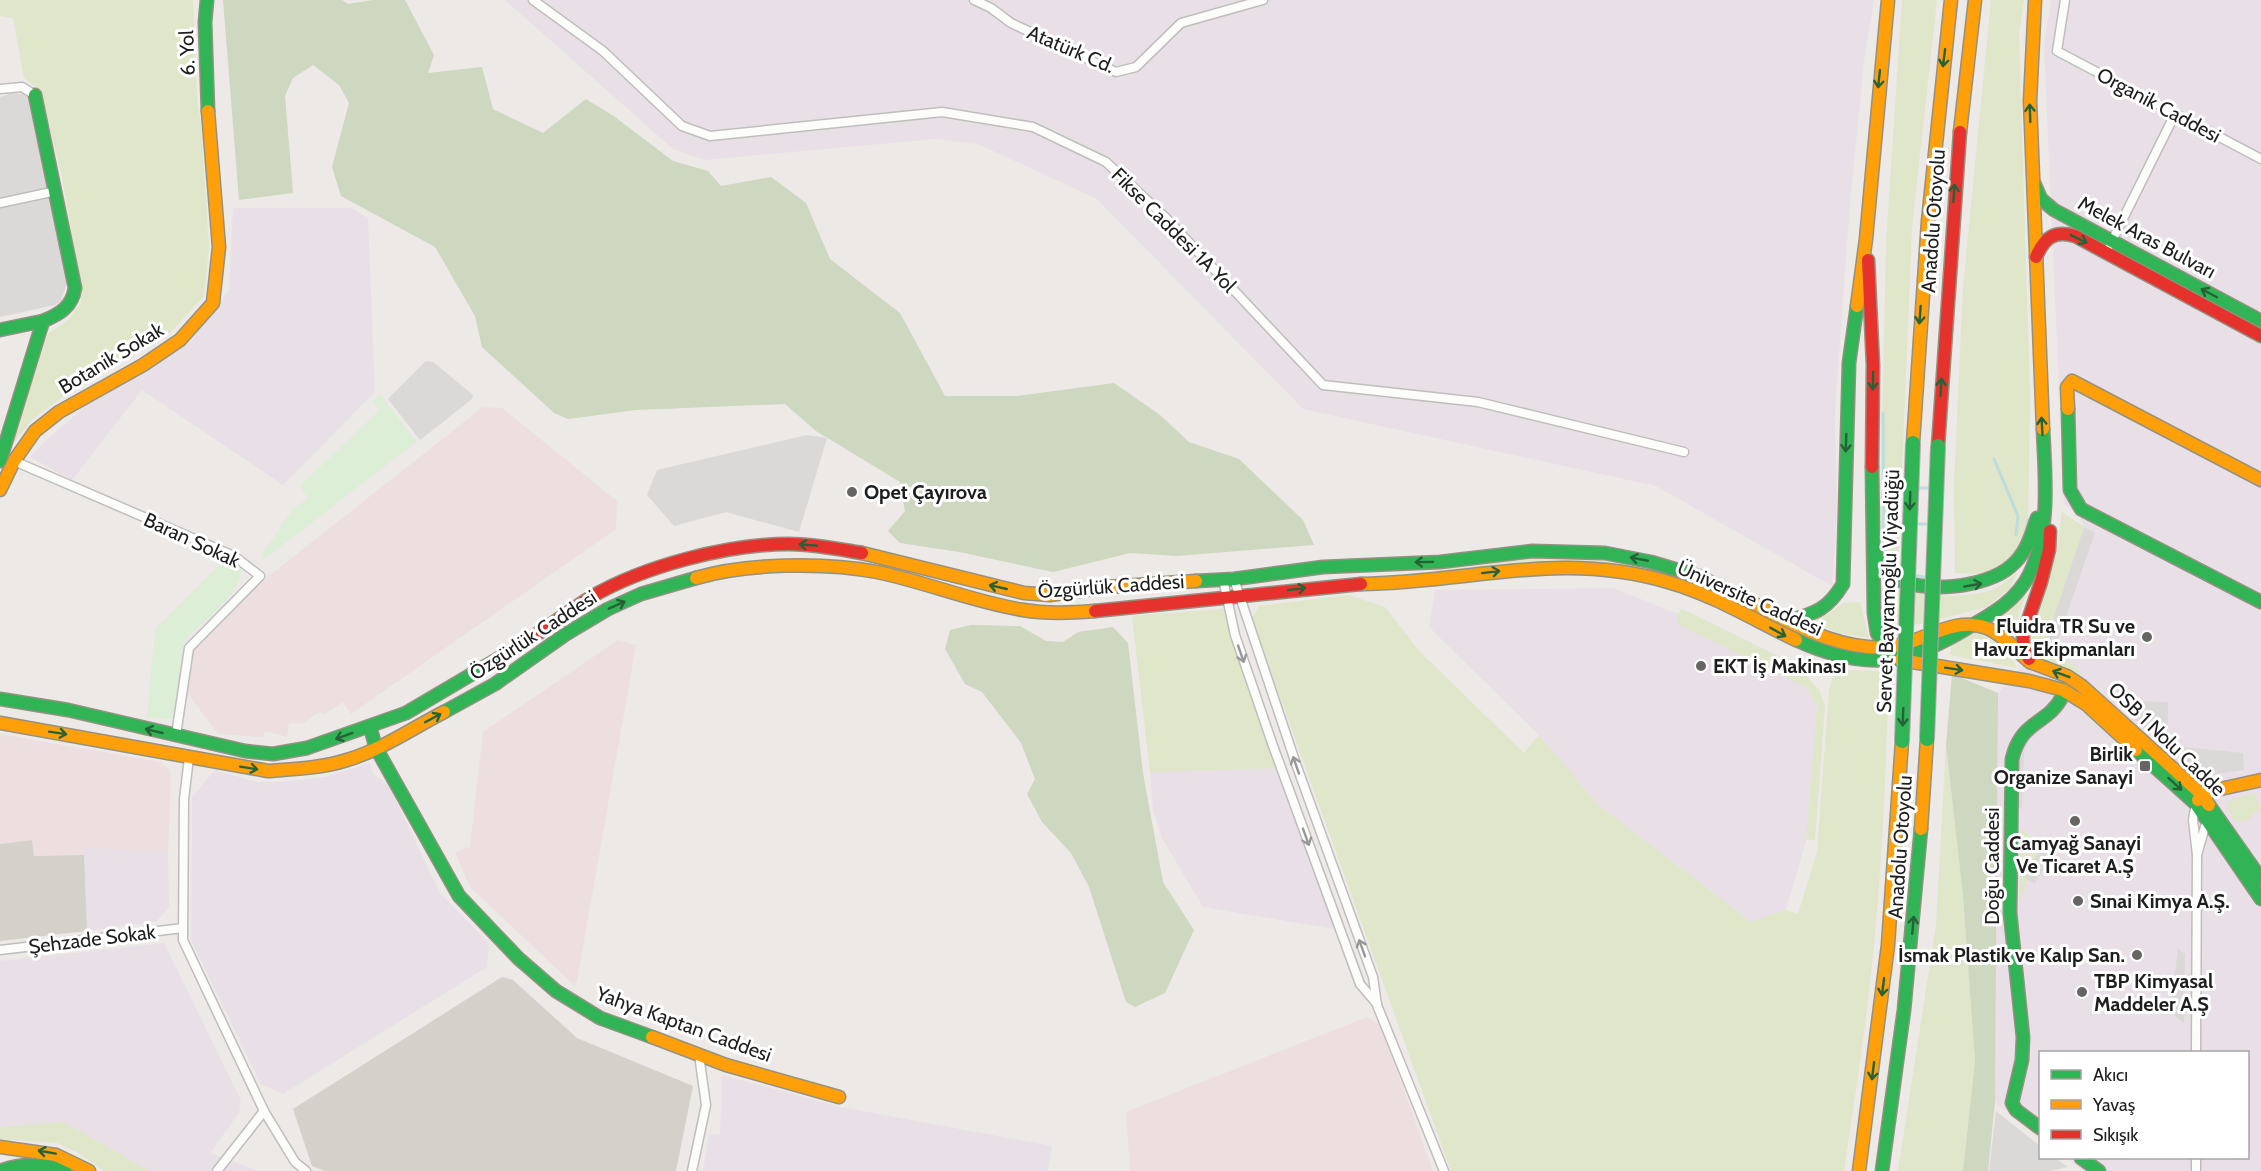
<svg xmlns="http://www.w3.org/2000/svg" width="2261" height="1171" font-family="Cabin,sans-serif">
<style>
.residential{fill:#dbd9d8}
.commercial{fill:#eddfe0}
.industrial{fill:#e8e0e6}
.religious{fill:#dad9d8}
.construction{fill:#d4d1ca}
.grass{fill:#dfe6c9}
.forest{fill:#ced7bf}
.park{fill:#dceed5}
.plaza{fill:#dadadd}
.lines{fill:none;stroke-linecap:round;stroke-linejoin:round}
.stream{stroke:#bedcdb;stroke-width:3}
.street-casing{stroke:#bfbebd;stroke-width:11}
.fast-casing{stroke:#949181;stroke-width:15}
.slow-casing{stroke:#949181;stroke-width:15}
.jam-casing{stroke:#949181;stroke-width:15}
.street{stroke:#fcfcfb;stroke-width:8}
.fast{stroke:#30b455;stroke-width:12}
.slow{stroke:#ff9f0a;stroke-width:12}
.jam{stroke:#e5322d;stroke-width:12}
.fast-bridge-casing{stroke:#bea1b0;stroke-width:16;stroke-linecap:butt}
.fast-bridge{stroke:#30b455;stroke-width:14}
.oneway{stroke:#266237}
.oneway2{stroke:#989898}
.poi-dot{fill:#666564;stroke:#fff;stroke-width:2}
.labels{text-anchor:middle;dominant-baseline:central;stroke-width:6;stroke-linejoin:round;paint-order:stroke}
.street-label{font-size:20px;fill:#1e1e1e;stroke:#fff}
.poi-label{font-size:20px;font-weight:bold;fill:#1e1e1e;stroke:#fff;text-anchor:start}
</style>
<rect width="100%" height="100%" fill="#ece9e7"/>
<g class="residential">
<polygon points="12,93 23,94 31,100 48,174 67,282 61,301 55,305 0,317 0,97"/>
<polygon points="807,435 827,438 799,532 726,512 674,526 647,495 657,470"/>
</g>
<g class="commercial">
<polygon points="483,407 502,408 617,501 616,529 351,714 343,702 325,714 319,712 302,724 289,723 287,737 265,731 263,737 218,734 186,691 191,654 194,647 250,591"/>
<polygon points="618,640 636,645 577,981 574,985 470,887 455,852 470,847 483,732"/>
<polygon points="0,734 161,762 171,773 168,853 84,847 84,855 34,856 32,840 0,844"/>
<polygon points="1367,1017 1381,1026 1433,1171 1130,1171 1126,1112"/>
</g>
<g class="industrial">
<polygon points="505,0 1874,0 1864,62 1850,204 1835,412 1837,520 1832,586 1656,486 1303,409 1097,199 978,144 935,139 705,160 673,149"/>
<polygon points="2051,0 2261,0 2261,1171 2083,1171 2066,1158 2248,1158 2248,1052 2040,1052 2040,1138 1995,1102 1998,693 2046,640 2084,527 2080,516 2064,504 2044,44"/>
<polygon points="233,208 352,208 368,218 375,392 283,485 142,390 72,480 30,457 43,443 91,401 129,381 189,344 229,290"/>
<polygon points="1613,588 1678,614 1677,624 1807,688 1817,706 1806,841 1786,910 1751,922 1598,805 1539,735 1429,627 1435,590"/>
<polygon points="370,763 373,774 389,786 440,893 489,943 487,967 283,1094 261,1084 191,940 192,797 215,770 257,782 280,782 325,777"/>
<polygon points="1277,768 1335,929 1203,907 1162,838 1153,810 1150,772"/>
<polygon points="83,847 168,853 169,907 156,922 87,931"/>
<polygon points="164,943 241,1100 239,1113 210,1153 259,1171 149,1171 64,1122 0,1127 0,961"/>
<polygon points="722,1075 841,1107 1052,1146 1048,1171 703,1171 709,1135 720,1134"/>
</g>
<g class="religious">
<polygon points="426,361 433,362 473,395 472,399 420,440 388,399"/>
<polygon points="2084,527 2095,533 2055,648 2046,640"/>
<polygon points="2124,701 2168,702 2168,731 2161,731 2161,735 2153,735 2124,709"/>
<polygon points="2184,747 2243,753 2244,770 2216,774 2198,769 2181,756"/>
<polygon points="2044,845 2055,854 2034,884 2023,876"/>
<polygon points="2178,949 2185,954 2184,1023 2170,1012"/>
<polygon points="1996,1111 2040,1146 2040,1158 2055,1158 2068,1167 2050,1171 1989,1171"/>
</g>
<g class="construction">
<polygon points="32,840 34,856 84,855 87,931 0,941 0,844"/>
<polygon points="502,977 513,980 577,1038 693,1086 676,1171 325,1171 312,1166 293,1109"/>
</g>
<g class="grass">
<polygon points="0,0 193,0 197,99 201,125 209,247 204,296 171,332 136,354 82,382 32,420 11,446 48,334 67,321 81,303 80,280 62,177 41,91 24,78 13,18 0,16"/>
<path d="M1902,0H1937L1912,226L1898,568C1880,549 1881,541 1880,516L1886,244Z"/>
<polygon points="1991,0 2024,0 2019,34 2030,394 2028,529 2019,548 1999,566 1981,574 1955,573 1954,484 1963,288"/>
<polygon points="2062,512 2084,527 2046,640 2082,673 2079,676 2037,658 2030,647 2033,626 2056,555"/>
<polygon points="1512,557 1584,557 1621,561 1683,576 1768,616 1766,620 1623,566 1418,576 1418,573 1491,564"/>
<path d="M2018,572L2009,589L1987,607L1888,632L1884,623L1881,586C1909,594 1963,601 1991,590C2000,587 2010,578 2018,572Z"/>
<polygon points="2027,592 2012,633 1996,621"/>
<path d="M1349,595L1385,607L1419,651L1524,753L1539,735L1598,805L1751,922L1786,910L1798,914L1817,852L1829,690L1835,670L1889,671C1886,762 1883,854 1874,945C1867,1020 1855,1096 1844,1171H1451L1252,619L1259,606Z"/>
<polygon points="1860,602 1869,638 1839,633 1812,621 1828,614 1843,603"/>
<polygon points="1223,609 1277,768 1150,772 1132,616"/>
<polygon points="1682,609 1797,665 1819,690 1825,706 1815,840 1806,839 1817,706 1807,688 1677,624 1678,614"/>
<path d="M1976,632C1993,640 2008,651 2017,668L1950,655L1952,644Z"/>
<polygon points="1946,745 1963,896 1975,1061 1963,1171 1898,1171 1936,925"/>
<polygon points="2254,793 2261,811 2251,814 2252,819 2235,822 2226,805 2233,799"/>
<polygon points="2021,829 2044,845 2023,876 2028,880 2020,903"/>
<polygon points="64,1122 149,1171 104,1171 77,1152 57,1143 0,1139 0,1127"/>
</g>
<g class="forest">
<polygon points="223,0 342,0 348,4 373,0 405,0 434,55 428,73 482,67 493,109 543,133 586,99 615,117 673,161 708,171 721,186 771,177 806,203 830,259 900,313 945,396 1017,396 1114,383 1160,415 1189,442 1239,459 1303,520 1314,545 1177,556 1130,553 1053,572 959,552 900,543 888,531 905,511 900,482 816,431 785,404 636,410 568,419 554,413 482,347 475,316 435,247 341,196 332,167 349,103 339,85 313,65 293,78 285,96 293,193 239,200"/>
<polygon points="971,625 1020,626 1046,641 1063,642 1078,632 1113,627 1128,643 1143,773 1163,882 1194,930 1165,993 1135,1007 1126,1002 1089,887 1071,853 1042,822 1027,794 1035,779 1021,743 982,692 965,684 945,649 950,630"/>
<polygon points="1952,674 1998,693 1995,1102 1988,1171 1963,1171 1975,1061 1963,896 1946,745"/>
</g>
<g class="park">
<polygon points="381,395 416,442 263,560 262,555 293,509 308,498 300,486 379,411 373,401"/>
<path d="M226,559L242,568C238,598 206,619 186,639L183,647L175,717L172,719L147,717L155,629Z"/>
</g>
<polygon class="plaza" points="2044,725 2046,726 2029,740 2024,752 2022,809 2020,808 2017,806 2019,752 2026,736 2038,727"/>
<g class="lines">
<g class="stream">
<polyline points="1883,413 1884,546 1887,560 1895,570"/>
<polyline points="1994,459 2018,516 2016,535"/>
<polyline points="1917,488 1932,488"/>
<polyline points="1882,498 1893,489 1908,488"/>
<polyline points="1915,524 1929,524"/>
<polyline points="2027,529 2028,520"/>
<polyline points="1883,533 1893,525 1905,525"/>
<polyline points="1912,575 1929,578"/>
</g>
<g class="street-casing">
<g id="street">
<polyline points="533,0 603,51 682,126 710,136 942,112 1033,127 1106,162 1166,218 1323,385 1478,402 1684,452"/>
<polyline points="974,0 991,8 1011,23 1116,72 1136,67 1181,23 1263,0"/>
<polyline points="2065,0 2057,51 2261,159"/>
<polyline points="0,89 22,87 35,95"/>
<polyline points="0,203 56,191"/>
<polyline points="2110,245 2175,114"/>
<polyline points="14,461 234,556 260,576 189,648 176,735"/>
<polyline points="1223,579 1235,635 1272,743 1360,984 1377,1004"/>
<polyline points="1234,579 1296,764 1373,977 1377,1005 1444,1171"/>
<polyline points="189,758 184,799 183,940 264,1111 295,1162 306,1171"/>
<polyline points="2196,803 2193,820 2197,855 2208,816"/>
<polyline points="0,950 183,928"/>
<polyline points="2196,1052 2197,855"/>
<polyline points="217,1171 264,1111"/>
<polyline points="692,1171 706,1105 699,1055"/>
<polyline points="2196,1171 2196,1158"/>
</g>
</g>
<g class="fast-casing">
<g id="fast">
<polyline points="207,0 205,22 208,111"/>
<polyline points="2034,183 2041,199 2054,210 2261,321"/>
<polyline points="0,330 43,321"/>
<polyline points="2068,409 2070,490 2081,509 2261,602"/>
<path d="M0,461L43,321C60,314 72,307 75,288L35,95"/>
<polyline points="1872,467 1874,613 1877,633 1889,651"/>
<path d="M1874,550C1879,560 1883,570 1892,576C1920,595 1987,588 2011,566C2026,554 2031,536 2037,518"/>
<polyline points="1196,581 1234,579 1323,567 1440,562 1532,551 1605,553 1651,562 1698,576 1741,597"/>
<path d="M1789,621C1816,613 1828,609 1843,584L1849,363L1857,306"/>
<path d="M1796,640C1866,672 1906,665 1969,627C1994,613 2017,600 2030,573C2051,529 2045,476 2043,429"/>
<polyline points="0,699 68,710 245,751 273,754 307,748 406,713 523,644"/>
<polyline points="444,712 495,684 566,634 608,609 641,594 696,578"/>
<polyline points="370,727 376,748 459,896 518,958 556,991 600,1018 652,1037"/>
<polyline points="2136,750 2196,804 2261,899"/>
<polyline points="2209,805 2261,879"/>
<path d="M2040,1128L2016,1110L2012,1103L2022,1060L2023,1037L2010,913L2012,759C2022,718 2048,726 2063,695L2061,689"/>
<polyline points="2081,1158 2099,1171"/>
<path d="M0,1171C22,1163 43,1163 65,1171"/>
<polyline points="1882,1171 1904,1010 1921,829"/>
</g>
</g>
<g class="slow-casing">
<g id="slow">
<polyline points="2035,0 2030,101 2043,429"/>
<polyline points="1960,132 1975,0"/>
<polyline points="1857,306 1866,239 1888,0"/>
<polyline points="2068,409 2067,387 2072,381 2261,480"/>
<polyline points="1913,443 1928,221 1951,0"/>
<polyline points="0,490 14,461 35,431 59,412 143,365 180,340 213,303 219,247 208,111"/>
<polyline points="862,553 1024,593 1050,595 1107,587 1196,581"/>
<path d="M696,578C746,563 825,562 877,572C926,582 973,602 1023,610C1046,614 1071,613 1095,611"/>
<path d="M1361,584C1469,583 1559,550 1668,582C1714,595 1754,620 1796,640"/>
<path d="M1741,597C1781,617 1822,643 1868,647C1880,648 1892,647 1904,644C1931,636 1958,617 1987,628C2004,635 2016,651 2030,662"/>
<polyline points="1900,660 2029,681 2063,690 2086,704 2136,750"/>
<polyline points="2030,662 2067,676 2082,686 2199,792 2209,805"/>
<path d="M0,723L268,771C294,769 322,768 347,760C381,750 413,728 444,712"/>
<polyline points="2198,800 2211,791 2261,780"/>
<polyline points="1921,829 1927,739"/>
<polyline points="652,1037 726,1065 839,1097"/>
<polyline points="0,1147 56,1155 89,1171"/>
<polyline points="1859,1171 1888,945 1902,741"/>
</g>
</g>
<g class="jam-casing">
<g id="jam">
<path d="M2036,257C2044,238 2054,230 2075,236L2261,336"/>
<polyline points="1868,260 1873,365 1872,467"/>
<polyline points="1938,446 1960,132"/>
<polyline points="1095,611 1361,584"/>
<path d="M523,644C546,628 568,612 591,597C644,566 728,544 789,544C814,544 838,549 862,553"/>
<polyline points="2029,659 2023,647 2023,635 2041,582 2049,550 2050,531"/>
</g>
</g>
<use href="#street" class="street"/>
<use href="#fast" class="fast"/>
<use href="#slow" class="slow"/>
<use href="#jam" class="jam"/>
<g class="fast-bridge-casing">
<g id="fast-bridge">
<polyline points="1927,739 1938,446"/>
<polyline points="1902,741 1913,443"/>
</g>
</g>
<use href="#fast-bridge" class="fast-bridge"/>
</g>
<defs><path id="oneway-shaft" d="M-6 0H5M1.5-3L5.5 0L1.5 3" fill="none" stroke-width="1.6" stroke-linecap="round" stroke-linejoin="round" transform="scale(1.5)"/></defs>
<g class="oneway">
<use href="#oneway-shaft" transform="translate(1944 58) rotate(97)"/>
<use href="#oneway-shaft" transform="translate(1879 79) rotate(96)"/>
<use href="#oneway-shaft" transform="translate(2030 113) rotate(-92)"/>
<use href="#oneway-shaft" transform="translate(1954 193) rotate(-86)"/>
<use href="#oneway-shaft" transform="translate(2079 239) rotate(26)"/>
<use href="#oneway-shaft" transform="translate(2209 293) rotate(-152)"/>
<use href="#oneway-shaft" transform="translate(1920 315) rotate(94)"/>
<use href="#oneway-shaft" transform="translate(1873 381) rotate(91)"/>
<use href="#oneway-shaft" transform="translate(1941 387) rotate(-87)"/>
<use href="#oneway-shaft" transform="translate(2042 426) rotate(-93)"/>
<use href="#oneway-shaft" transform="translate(1846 443) rotate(92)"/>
<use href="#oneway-shaft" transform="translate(1910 501) rotate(92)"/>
<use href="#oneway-shaft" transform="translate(808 545) rotate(-175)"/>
<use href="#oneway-shaft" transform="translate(1639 559) rotate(-169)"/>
<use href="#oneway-shaft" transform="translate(1424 562) rotate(179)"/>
<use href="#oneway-shaft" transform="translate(1491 572) rotate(-7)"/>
<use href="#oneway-shaft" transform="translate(1973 585) rotate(-10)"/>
<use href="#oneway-shaft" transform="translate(998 587) rotate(-167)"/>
<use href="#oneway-shaft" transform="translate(1297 589) rotate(-7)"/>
<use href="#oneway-shaft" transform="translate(617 605) rotate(-24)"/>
<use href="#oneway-shaft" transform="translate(1778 632) rotate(29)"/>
<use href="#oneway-shaft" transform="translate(1954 669) rotate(9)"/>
<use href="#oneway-shaft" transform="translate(2061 674) rotate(-159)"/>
<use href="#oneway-shaft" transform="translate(1903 717) rotate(92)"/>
<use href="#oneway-shaft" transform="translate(433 718) rotate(-28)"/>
<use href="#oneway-shaft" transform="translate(154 731) rotate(-167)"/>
<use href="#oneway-shaft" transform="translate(58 733) rotate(9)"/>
<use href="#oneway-shaft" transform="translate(344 736) rotate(160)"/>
<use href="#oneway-shaft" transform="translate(249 768) rotate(9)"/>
<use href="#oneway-shaft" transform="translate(2175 784) rotate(42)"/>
<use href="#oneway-shaft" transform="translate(1913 925) rotate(-85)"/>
<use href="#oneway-shaft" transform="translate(1883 987) rotate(97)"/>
<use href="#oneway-shaft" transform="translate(1873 1071) rotate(97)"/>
<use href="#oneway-shaft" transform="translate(47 1152) rotate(-170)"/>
</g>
<g class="oneway2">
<use href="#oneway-shaft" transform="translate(1241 654) rotate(71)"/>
<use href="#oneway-shaft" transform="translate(1296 765) rotate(-109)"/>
<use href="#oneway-shaft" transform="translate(1306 837) rotate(70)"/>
<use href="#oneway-shaft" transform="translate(1362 948) rotate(-110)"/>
</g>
<g class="poi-dot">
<circle cx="852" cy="492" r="6"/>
<circle cx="2147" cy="637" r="6"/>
<circle cx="1701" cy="666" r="6"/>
<rect x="2139" y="760" width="12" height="12" rx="3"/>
<circle cx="2075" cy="821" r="6"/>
<circle cx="2078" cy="901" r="6"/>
<circle cx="2137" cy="955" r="6"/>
<circle cx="2082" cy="992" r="6"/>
</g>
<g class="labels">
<g class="street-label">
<text transform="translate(1071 49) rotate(23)">Atatürk Cd.</text>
<text transform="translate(187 53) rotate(-92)">6. Yol</text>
<text transform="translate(2159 105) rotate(28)">Organik Caddesi</text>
<text transform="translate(1933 221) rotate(-86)">Anadolu Otoyolu</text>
<text transform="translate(1174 230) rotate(45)">Fikse Caddesi 1A Yol</text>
<text transform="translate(2147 237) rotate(28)">Melek Aras Bulvarı</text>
<text transform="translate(111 358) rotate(-31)">Botanik Sokak</text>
<text transform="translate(192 540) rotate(25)">Baran Sokak</text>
<text transform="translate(1111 586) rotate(-4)">Özgürlük Caddesi</text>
<text transform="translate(1888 591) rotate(-88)">Servet Bayramoğlu Viyadüğü</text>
<text transform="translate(1750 598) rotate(24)">Üniversite Caddesi</text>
<text transform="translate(533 635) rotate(-33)">Özgürlük Caddesi</text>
<text transform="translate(2167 739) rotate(44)">OSB 1 Nolu Cadde</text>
<text transform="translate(1900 847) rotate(-86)">Anadolu Otoyolu</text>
<text transform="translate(1992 866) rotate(-90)">Doğu Caddesi</text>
<text transform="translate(92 939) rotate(-7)">Şehzade Sokak</text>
<text transform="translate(684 1024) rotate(20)">Yahya Kaptan Caddesi</text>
</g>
<g class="poi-label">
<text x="864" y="492">Opet Çayırova</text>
<text x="2135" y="626" text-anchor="end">Fluidra TR Su ve<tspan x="2135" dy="23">Havuz Ekipmanları</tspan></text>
<text x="1713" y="666">EKT İş Makinası</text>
<text x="2133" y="754" text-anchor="end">Birlik<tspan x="2133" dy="23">Organize Sanayi</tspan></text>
<text x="2075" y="843" text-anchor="middle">Camyağ Sanayi<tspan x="2075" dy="23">Ve Ticaret A.Ş</tspan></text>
<text x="2090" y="901">Sınai Kimya A.Ş.</text>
<text x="2125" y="955" text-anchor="end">İsmak Plastik ve Kalıp San.</text>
<text x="2094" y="981">TBP Kimyasal<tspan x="2094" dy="23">Maddeler A.Ş</tspan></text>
</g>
</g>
<rect x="2039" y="1051" width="210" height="108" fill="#ffffff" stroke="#a5a5a5" stroke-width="1.5"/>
<rect x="2051" y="1070" width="30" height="9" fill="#30b455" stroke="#a5a5a5" stroke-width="1.5"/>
<text x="2093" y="1081" font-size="18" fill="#1e1e1e">Akıcı</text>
<rect x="2051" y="1100" width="30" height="9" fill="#ff9f0a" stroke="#a5a5a5" stroke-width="1.5"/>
<text x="2093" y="1111" font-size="18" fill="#1e1e1e">Yavaş</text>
<rect x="2051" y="1130" width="30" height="9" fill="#e5322d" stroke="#a5a5a5" stroke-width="1.5"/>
<text x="2093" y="1141" font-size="18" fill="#1e1e1e">Sıkışık</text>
</svg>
